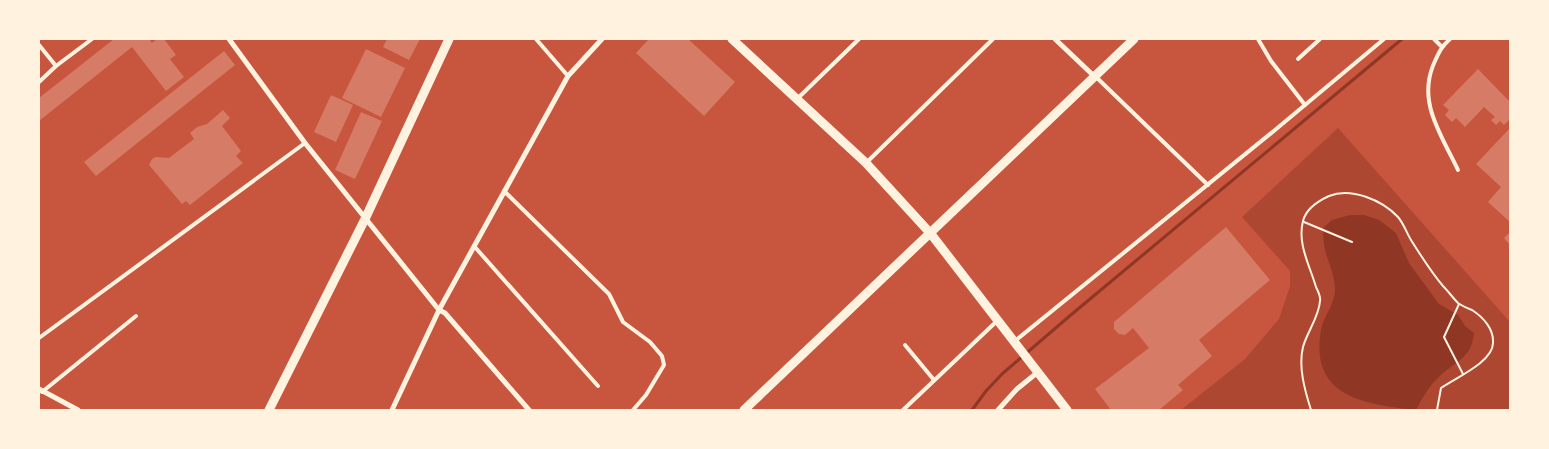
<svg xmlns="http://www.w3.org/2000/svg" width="1549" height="449" font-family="Mulish,sans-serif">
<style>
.green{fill:#ae4732}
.water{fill:#8f3625}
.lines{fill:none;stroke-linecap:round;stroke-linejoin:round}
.stream{stroke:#8f3625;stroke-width:3}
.building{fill:#d67c66}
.path{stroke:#fff3e0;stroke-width:2}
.service{stroke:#fff3e0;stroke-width:4}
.minor{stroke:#fff3e0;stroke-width:5}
.tertiary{stroke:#fff3e0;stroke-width:9}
</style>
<rect width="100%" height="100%" fill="#c8553d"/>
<polygon class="green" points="1338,128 1510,322 1510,410 1181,410 1245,359 1279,319 1290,286 1290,271 1242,217"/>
<path class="water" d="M1350,215H1364L1379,220L1396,233L1409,263L1439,304L1458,315L1465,326L1474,333C1471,360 1456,360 1439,377C1428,387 1423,397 1416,410C1366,404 1309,398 1321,330C1323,317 1335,304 1335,290C1335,268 1320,252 1324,227L1332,220Z"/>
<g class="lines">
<polyline class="stream" points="972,410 986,391 1002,374 1072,314 1402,39"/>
</g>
<g class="building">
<polygon points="114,39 149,39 152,43 157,39 164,39 176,55 170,59 184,77 166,91 132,47 39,121 39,98"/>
<polygon points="387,39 420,39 409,60 383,47"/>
<polygon points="649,39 688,39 735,82 704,116 636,53"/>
<polygon points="366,49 405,68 381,117 342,98"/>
<polygon points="224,51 235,65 96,176 84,162"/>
<polygon points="1478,69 1510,102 1510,119 1504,125 1500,121 1496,125 1491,120 1495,117 1484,107 1465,127 1456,118 1452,122 1445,115 1449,110 1443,105"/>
<polygon points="331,95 353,105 336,142 314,132"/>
<polygon points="223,110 230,118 222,126 241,151 236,156 243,163 190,205 186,201 182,204 149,165 152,159 156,157 169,158 194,139 190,133 197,127 207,124"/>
<polygon points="361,112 382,121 355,179 335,170"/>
<polygon points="1510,128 1510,222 1488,202 1501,187 1476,164"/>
<polygon points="1226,227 1270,280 1199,340 1212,356 1178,385 1183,390 1159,410 1111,410 1095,389 1149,348 1133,328 1125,335 1119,334 1114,329 1114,322"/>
<polygon points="1510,232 1510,245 1504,238"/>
</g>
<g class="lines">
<g class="path">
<polyline points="1304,222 1352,242"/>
<polyline points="1459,304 1444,337 1463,374"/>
<path d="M1311,410C1305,391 1298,367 1303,347C1307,332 1319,317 1320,301C1321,297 1318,291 1316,287C1310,266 1297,244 1303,221C1306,209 1318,201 1329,196C1351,187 1382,200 1398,217C1404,224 1406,232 1411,240C1421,256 1431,272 1443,286C1448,291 1453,298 1458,303C1462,306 1467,308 1472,310C1483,317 1494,329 1493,343C1493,362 1455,378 1441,388L1437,410"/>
</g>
<g class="service">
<polyline points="536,39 568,76"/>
<polyline points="1258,39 1271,61 1305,105"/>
<polyline points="1434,39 1441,46"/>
<path d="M1450,39C1442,46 1439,52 1435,61C1416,101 1441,134 1458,170"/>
<polyline points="39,45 56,66"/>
<polyline points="1298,59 1320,39"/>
<polyline points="1096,77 1208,185"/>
<polyline points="39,82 56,66 92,39"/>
<polyline points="798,98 859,39"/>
<polyline points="866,163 993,39"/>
<polyline points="504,191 609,294 623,322 650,342 662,356 664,365 646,395 633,410"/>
<polyline points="474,246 598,386"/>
<polyline points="39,338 305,143"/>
<polyline points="1015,341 1275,130 1384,39"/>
<polyline points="905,345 934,380"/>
<polyline points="42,392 136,316"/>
<polyline points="903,410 998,320"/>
</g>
<g class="minor">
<polyline points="229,39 305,143 439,310 445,313 529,410"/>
<polyline points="1055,39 1095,77"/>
<polyline points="39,389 78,410"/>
<polyline points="392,410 439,310 568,76 602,39"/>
<polyline points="998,410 1017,389 1038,372"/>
</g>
<g class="tertiary">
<polyline points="732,39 866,163 931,234 1067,410"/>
<polyline points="269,410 365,219 449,39"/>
<polyline points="744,410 1134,39"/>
</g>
</g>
<rect width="1549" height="449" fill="none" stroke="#fff3e0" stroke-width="80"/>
</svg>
